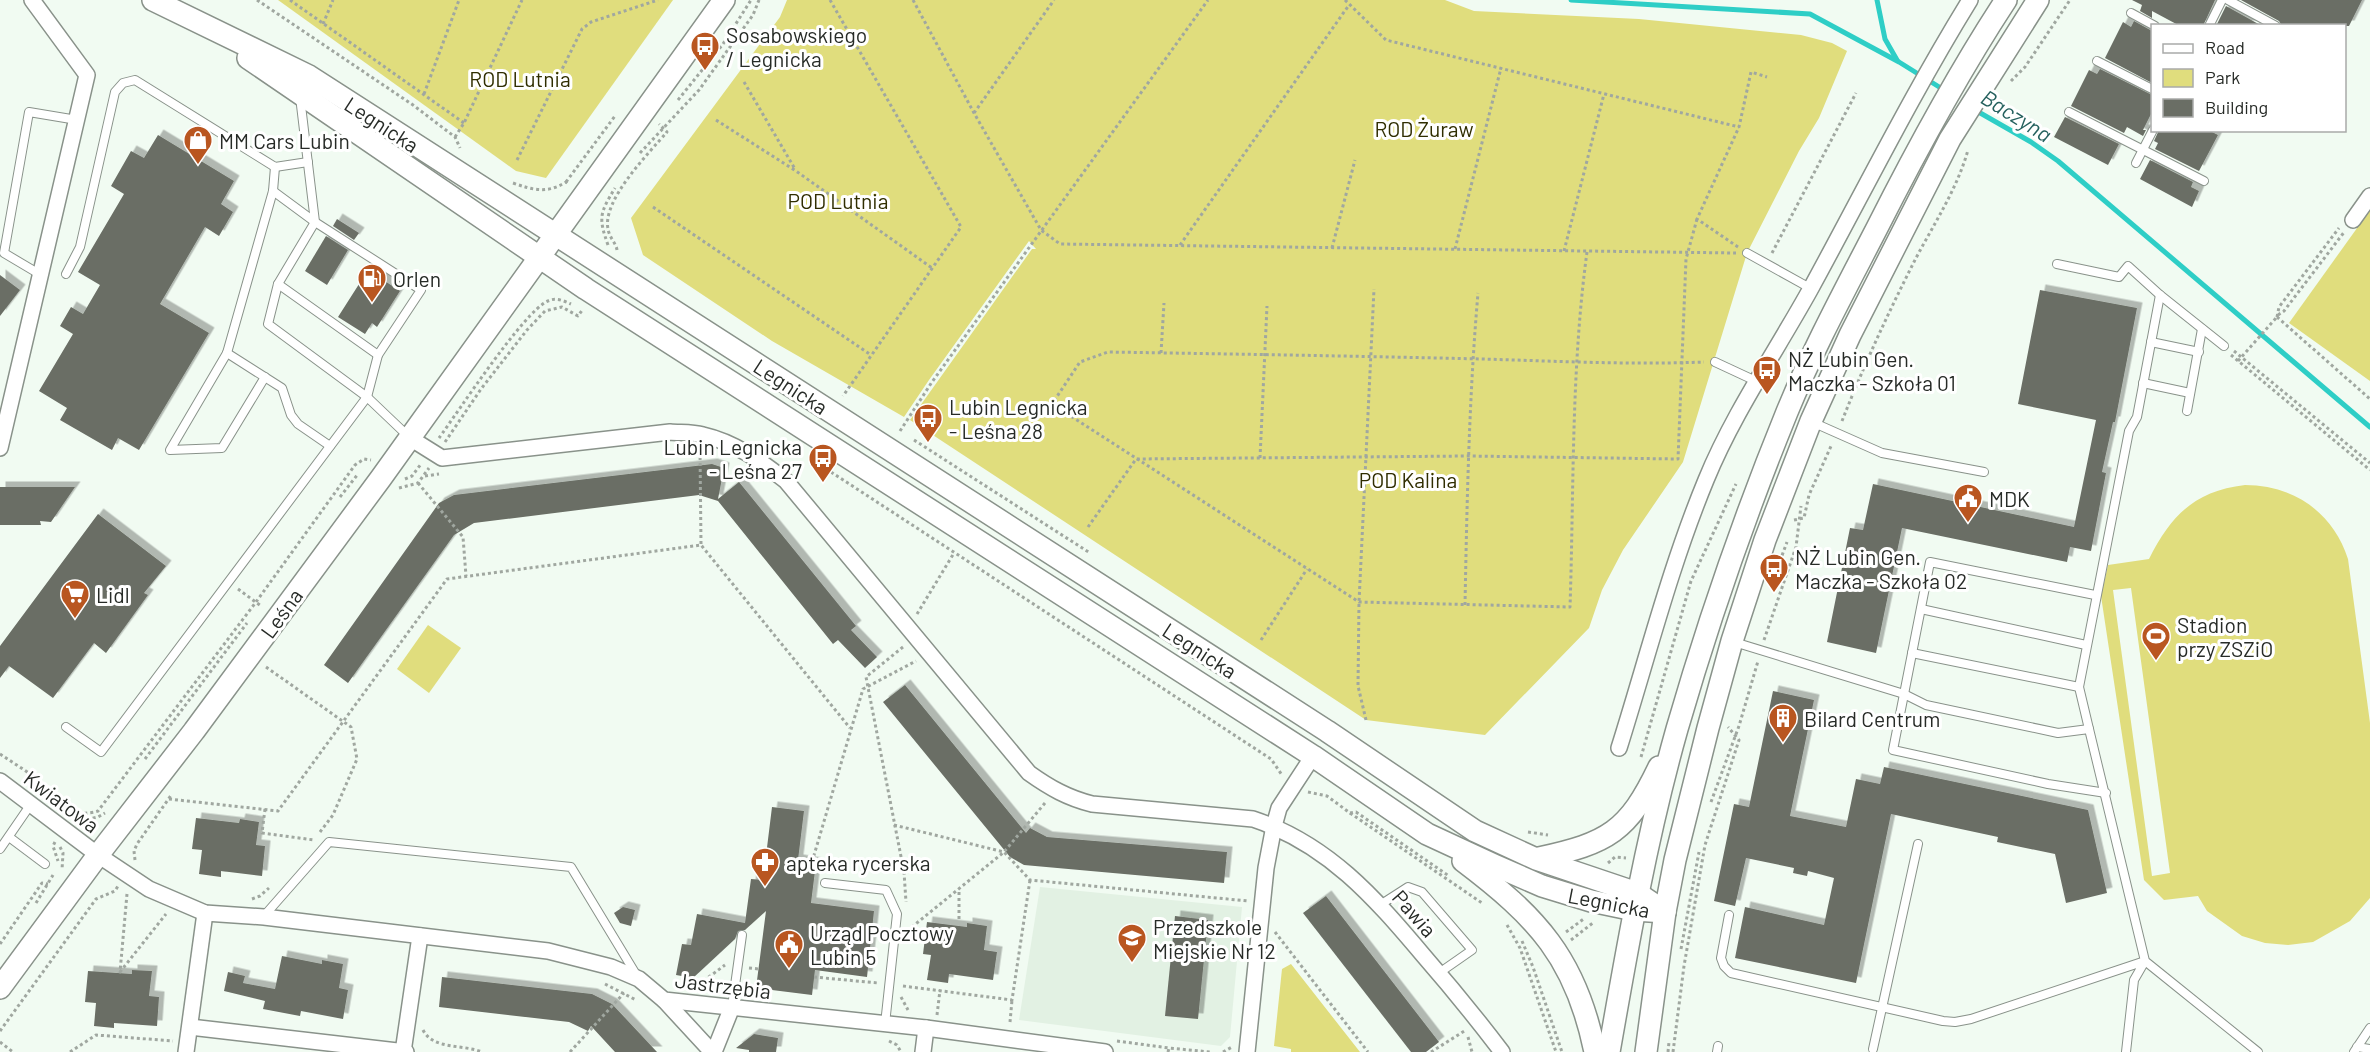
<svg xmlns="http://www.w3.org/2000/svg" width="2370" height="1052" font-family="Barlow,sans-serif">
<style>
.built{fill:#e2f1e3}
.green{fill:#e0dd7d;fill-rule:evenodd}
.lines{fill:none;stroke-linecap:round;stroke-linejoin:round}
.stream{stroke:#2ecec6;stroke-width:5}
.building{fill:#6a6e65;filter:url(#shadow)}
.lane-casing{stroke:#89928a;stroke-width:10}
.street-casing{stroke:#89928a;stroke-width:18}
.secondary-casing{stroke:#89928a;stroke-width:24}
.path{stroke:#a0a7a0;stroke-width:3;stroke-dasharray:3 3;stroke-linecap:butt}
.lane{stroke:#fff;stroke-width:8}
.street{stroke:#fff;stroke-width:15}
.secondary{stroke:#fff;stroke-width:21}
.path-bridge{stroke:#a0a7a0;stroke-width:3;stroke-dasharray:3 3;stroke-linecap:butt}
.labels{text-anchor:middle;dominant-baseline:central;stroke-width:6;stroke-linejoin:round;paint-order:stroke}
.poi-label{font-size:21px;fill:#272b27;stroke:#fff;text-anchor:start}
.park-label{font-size:21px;fill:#302e01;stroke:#fff}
.street-label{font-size:21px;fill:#272b27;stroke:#fff}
.water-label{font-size:22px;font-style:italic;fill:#25615e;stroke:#fff}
</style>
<defs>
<filter id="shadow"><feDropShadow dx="5.5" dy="-5.5" stdDeviation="0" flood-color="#0004"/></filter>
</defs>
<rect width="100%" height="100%" fill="#f1fbf2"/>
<polygon class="built" points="1040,887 1242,907 1230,1037 1221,1046 1019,1020"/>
<g class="green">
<polygon points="278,0 673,0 546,178 516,171"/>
<polygon points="787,0 1445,0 1474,11 1639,19 1801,35 1832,43 1847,51 1819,118 1799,151 1747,253 1683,462 1623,550 1602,590 1589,628 1485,735 1366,720 910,420 1032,249 1036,249 1029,241 929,380 904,417 772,341 643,255 631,218 780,17"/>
<polygon points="2370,210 2370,381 2289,323"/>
<path d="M2245,485C2293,485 2333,512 2348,559L2370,723V898L2350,921L2313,942L2288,945L2265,943L2242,936L2207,911L2198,896L2164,900L2144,880L2101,596L2108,565L2149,559C2171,515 2195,491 2245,485ZM2131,588L2170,873L2152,876L2113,590Z"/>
<polygon points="428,625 461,648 429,693 397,669"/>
<polygon points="1291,964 1360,1052 1291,1052 1291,1049 1274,1046 1282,969"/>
</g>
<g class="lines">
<g class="stream">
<polyline points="1571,0 1810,14 1899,62 1944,90"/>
<polyline points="1877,0 1885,39 1897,60"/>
<polyline points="1975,110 2031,142 2058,161 2370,427"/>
</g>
</g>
<g class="building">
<polygon points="2132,0 2215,0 2203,26 2180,26 2152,11 2152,18 2140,11 2142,5"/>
<polygon points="2241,0 2362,0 2349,26 2282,26 2279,21"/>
<polygon points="2226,6 2262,26 2216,26"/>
<polygon points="2134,21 2152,31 2152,83 2105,58 2123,22 2131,27"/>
<polygon points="2100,69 2152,95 2152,112 2143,130 2146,130 2143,136 2127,127 2124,133 2071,106 2089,70 2097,74"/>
<polygon points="2065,117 2119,144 2108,165 2054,137"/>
<polygon points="2159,130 2208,130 2218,135 2199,171 2155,149 2158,143 2154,141"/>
<polygon points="158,135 234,181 221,204 233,212 219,236 205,227 160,304 209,333 139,450 118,438 112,450 60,420 67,408 39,391 73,334 60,326 71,307 83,314 100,285 78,272 124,194 111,186 131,151 144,158"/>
<polygon points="2150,160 2193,182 2191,187 2199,191 2192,207 2140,179"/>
<polygon points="337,219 359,233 354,240 333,226"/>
<polygon points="326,236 348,250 327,285 305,271"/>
<polygon points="368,270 400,291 377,327 372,323 365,334 338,317"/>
<polygon points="0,275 20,290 0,316"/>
<polygon points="2040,290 2137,308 2115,422 2113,422 2102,472 2106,473 2091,551 2070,547 2067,562 1902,528 1876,653 1827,642 1850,528 1863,530 1873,484 2074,527 2096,420 2018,404"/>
<polygon points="712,464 724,468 718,499 739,482 856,626 851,630 877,657 865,668 838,640 833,644 718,501 699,495 474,523 454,535 348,683 324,665 439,503 454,495"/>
<polygon points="0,487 75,487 51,522 40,521 41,525 0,525"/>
<polygon points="98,514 166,566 144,593 148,595 106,653 94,643 53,698 9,666 0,678 0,646"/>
<polygon points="905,685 1026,833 1030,828 1047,837 1227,852 1224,883 1024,865 1010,857 883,702"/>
<polygon points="1773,691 1814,700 1790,816 1846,827 1856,779 1880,784 1884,767 2088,810 2107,893 2066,903 2055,854 1997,842 1998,837 1891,814 1856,983 1735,958 1745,907 1824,925 1834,878 1808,871 1807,876 1793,873 1794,868 1746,858 1735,906 1714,901 1734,804 1749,807"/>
<polygon points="772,807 804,811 798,860 816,863 811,903 874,911 867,977 815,970 812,995 756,988 766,911 745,930 738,931 735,939 693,978 676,975 682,944 691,945 697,914 745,923 751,879 763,880"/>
<polygon points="196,818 239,823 240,819 259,822 256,845 265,846 262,876 221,871 221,877 199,874 202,850 192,849"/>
<polygon points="1326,896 1439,1042 1426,1052 1411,1052 1303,913"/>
<polygon points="623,907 635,910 631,926 620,923 614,913"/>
<polygon points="1175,916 1208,920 1198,1019 1165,1016"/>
<polygon points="927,922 967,927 967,923 987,926 984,950 997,952 993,980 949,974 948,983 927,980 931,955 923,954"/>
<polygon points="282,956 322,964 322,960 343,964 339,988 348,990 343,1019 301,1011 300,1016 263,1009 265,1001 224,991 228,972 245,976 243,983 275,989"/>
<polygon points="132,970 152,971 149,996 159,997 157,1026 114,1023 114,1028 94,1026 96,1003 85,1002 88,971 132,974"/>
<polygon points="442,977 592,994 612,1004 657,1052 615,1052 591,1026 588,1031 569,1022 439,1007"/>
<polygon points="754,1034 778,1038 776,1052 749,1052 749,1050 736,1048"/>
</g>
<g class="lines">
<g class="lane-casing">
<g id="lane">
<polyline points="2228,0 2276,26"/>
<polyline points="2131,13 2155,26"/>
<polyline points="2209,26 2222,0"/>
<polyline points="2097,61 2152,89"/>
<polyline points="300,97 315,222 278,284 268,324 367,397 409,437"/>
<polyline points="2069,112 2204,181"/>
<polyline points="2136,163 2153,130"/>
<polyline points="1747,253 1810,288"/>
<polyline points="2057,264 2119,277 2128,266 2160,295 2224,346"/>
<polyline points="66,274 80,247 115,92 123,83 135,80 275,167 308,162"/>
<polyline points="41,275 4,253 29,112 77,120"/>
<polyline points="278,284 378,355"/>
<polyline points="2151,342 2199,352"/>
<polyline points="227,353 282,388 291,415 298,424 330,446"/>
<polyline points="1715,362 1758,382"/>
<polyline points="265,377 222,448 170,450 227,353 273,191 275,167"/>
<polyline points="2143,383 2190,393"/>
<polyline points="2187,411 2202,329"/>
<polyline points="1812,422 1882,453 1984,472"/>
<polyline points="2095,595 1930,562 1893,750 2048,784 2106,793"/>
<polyline points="1921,609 2086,645"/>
<polyline points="1734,642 1904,694 1926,705 2058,733 2089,729 2145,961 2258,1052"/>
<polyline points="1912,653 2079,687"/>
<polyline points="66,727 101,752 367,397 378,355 421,290 315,222 273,191"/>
<polyline points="2089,729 2079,687 2129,431 2137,417 2160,295"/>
<polyline points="9,837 45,864"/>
<polyline points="0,849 31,804"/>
<polyline points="825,883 886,890 897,914 885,1024"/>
<polyline points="1380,905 1408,887 1422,892 1472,950 1439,973"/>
<polyline points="1729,915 1721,958 1724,966 1731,973 1943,1021 1955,1022 1971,1019 2145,961 2134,980 2126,1052"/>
<polyline points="264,916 329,842 571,867 637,976"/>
<polyline points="732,1007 742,935"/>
<polyline points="2357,1047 2370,1049"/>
<polyline points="1873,1049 1918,844"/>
<polyline points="1717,1052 1718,1046"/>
<polyline points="2354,1052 2370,1028"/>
</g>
</g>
<g class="street-casing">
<g id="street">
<polyline points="2353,220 2370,196"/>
<path d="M410,438L442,458L670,432C680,433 692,432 703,435C734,442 761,461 786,481L1029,773C1050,788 1068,798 1092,804L1253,819C1328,844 1374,897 1423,955C1450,986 1477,1019 1502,1052"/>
<polyline points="0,448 87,75 32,0"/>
<path d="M1619,748C1647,659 1670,567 1706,480C1733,414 1775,353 1810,290C1863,193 1912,94 1970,0"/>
<polyline points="0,781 98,855 149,889 205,913 264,917 548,951 611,967 639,979 664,1000 926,1028 1105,1052"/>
<polyline points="664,1000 712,1052"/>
<polyline points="190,1027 406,1052"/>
<polyline points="186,1052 205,913"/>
<polyline points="403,1052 420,936"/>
<polyline points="714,1052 732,1007"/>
<polyline points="923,1052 926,1028"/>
<polyline points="1247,1052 1266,868 1274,826 1279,808 1313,756"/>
</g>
</g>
<g class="secondary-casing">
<g id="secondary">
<polyline points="153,0 309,76 1327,731 1475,831 1536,859 1637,893 1665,912"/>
<polyline points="248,58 586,289 1313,756 1427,834 1494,865 1542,886 1591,901 1634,910 1665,912"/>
<path d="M1539,858C1608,843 1628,832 1659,767"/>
<path d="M1463,861C1537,917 1576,958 1595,1052"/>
<polyline points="0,988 98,855 194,731 381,478 724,0"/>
<path d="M1609,1052C1628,943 1647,835 1677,729C1708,622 1745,515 1787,412C1813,349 1846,288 1877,228C1917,149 1958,73 2006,0"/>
<polyline points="1646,1052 1665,912 1675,860 1708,728 1732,641 1765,540 1811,421 1850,335 1950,139 2038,0"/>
</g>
</g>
<g class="path">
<polyline points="257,0 413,105 455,137 460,148"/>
<polyline points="290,0 464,123"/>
<polyline points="830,0 961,227 843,396"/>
<polyline points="913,0 974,113 1041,230 1060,244 1736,253"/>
<polyline points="1345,0 1386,40 1739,127"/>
<polyline points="323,24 333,0"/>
<polyline points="2011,81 2025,67 2070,0"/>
<polyline points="744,82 795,169"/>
<polyline points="424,94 459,0"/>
<polyline points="678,100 723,44 751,0"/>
<polyline points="974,113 1054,0"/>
<polyline points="716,120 796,171 932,268"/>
<polyline points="455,137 464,123 522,0"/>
<polyline points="640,153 699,90 753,15 759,0"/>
<polyline points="517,160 582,29 591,22 658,0"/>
<polyline points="566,182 615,116"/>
<path d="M513,183C533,190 547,194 566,182L569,184"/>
<polyline points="653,207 871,355"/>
<path d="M608,245C598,217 600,213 615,188"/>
<polyline points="1180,245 1349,5"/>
<polyline points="1738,247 1697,219 1739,127 1751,72 1767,77"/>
<polyline points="1332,248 1355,160"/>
<polyline points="1455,249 1501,68"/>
<path d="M617,250C616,243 609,237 608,229C602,200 649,153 667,132L659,124"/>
<polyline points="1564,251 1604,94"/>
<path d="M1587,252C1571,369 1574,489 1570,607L1359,602L1052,404L1080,362L1108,352C1232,354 1356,356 1481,359C1555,361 1630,365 1704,362"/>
<polyline points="1772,253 1856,93"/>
<polyline points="2278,315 2284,311 2345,231"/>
<polyline points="2277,317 2279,307 2339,228"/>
<polyline points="2277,317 2370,399"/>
<polyline points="2234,351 2370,463"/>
<polyline points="1161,353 1164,303"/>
<polyline points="2231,355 2370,470"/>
<path d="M1842,421C1864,365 1889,311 1916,258C1935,222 1957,189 1968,150"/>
<polyline points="900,431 932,382 1208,0"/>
<path d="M439,438C458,412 524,311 548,301C556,297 564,301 571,304"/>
<polyline points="914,440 1090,553"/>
<polyline points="445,442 481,389 527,330 545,311 562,307 578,316 583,309"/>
<polyline points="700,451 701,545"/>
<polyline points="1260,458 1267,306"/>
<polyline points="831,472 1271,759 1282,775"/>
<polyline points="425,476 439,474"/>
<polyline points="405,479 412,476 421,464"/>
<polyline points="418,483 463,537 466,576"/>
<polyline points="399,488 418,483 429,468"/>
<polyline points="340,497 358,474"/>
<polyline points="1794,520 1804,518 1809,495 1832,444"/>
<polyline points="1088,527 1136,459 1468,456 1678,459 1686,259 1697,219"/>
<polyline points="1780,561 1787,542"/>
<polyline points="238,589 261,606"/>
<path d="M1465,605C1467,501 1469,397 1478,293"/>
<polyline points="917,614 954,553"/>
<polyline points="1261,640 1307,569"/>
<polyline points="1764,640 1796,547 1801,506"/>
<polyline points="903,647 866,677 904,872 906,902"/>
<polyline points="266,667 351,727 357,759 333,815 320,832"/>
<polyline points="1366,720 1358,686 1359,602 1374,289"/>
<polyline points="0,754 38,779 55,801"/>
<polyline points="1641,757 1691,581 1736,484"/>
<polyline points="145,759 247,623"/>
<polyline points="1308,792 1327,796 1350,813 1356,812 1449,876"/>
<polyline points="169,799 278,811 447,579 701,545 850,728"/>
<polyline points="1711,802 1739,726 1758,661"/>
<polyline points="265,809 262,833 314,840"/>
<polyline points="1350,813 1482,903"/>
<path d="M73,817C79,812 90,814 98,811L256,602L355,465L364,459L371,460"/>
<polyline points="81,821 98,817 105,813"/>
<polyline points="894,825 1004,852 1030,880 1248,901"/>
<polyline points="1528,832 1548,835"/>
<polyline points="55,842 53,846 58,861"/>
<polyline points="60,847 63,853 62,870"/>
<polyline points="135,860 134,851 137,844 172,794"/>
<polyline points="812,862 863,689 916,661"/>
<polyline points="1608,863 1615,857 1626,858"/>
<polyline points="127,894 120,972 166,914"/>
<polyline points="252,899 260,896 269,888"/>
<polyline points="36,903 53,875"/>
<polyline points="959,919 959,889"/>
<polyline points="1507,925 1520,948 1556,1052"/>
<polyline points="907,931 1004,852 1045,803"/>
<polyline points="1275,932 1368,1052"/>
<polyline points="1566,932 1585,918"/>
<polyline points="1571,940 1594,922"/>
<polyline points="1522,941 1533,967 1562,1052"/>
<polyline points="0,944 42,883 48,884"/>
<polyline points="1681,949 1699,852"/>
<polyline points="749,968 759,969"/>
<polyline points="814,977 878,983"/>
<polyline points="605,984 636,1000"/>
<polyline points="903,986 1012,1000 1030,880"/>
<polyline points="694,988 725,965"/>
<polyline points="901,997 908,1010"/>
<polyline points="937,1015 940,990"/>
<polyline points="1010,1022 1012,1000"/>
<path d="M423,1030C433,1050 463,1044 482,1052"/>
<polyline points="0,1031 96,899 115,891 118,886"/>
<polyline points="1468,1037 1472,1052"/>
<polyline points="889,1041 897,1045 901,1052"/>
<polyline points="1117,1041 1169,1048"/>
<polyline points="0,1042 13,1052"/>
<polyline points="70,1052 96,1035 173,1041"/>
<polyline points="570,1052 624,993"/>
<polyline points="1168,1052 1169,1048 1210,1052"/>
<polyline points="1223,1052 1232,1047"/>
<polyline points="1431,1052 1466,1030"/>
<polyline points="1668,1052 1669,1042"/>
<polyline points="1673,1052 1684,966 1705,845 1739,740 1728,727"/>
</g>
<use href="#lane" class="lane"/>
<use href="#street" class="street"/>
<use href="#secondary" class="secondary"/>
<polyline class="path-bridge" points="2238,361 2277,317"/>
</g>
<defs>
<g id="bus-pin" transform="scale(1.5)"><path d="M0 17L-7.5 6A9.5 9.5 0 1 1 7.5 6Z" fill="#b95620" stroke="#fff"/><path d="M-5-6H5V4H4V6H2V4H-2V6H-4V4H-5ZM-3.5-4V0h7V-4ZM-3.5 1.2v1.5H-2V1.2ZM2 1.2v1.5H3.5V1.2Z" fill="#fff"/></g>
<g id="shop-pin" transform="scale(1.5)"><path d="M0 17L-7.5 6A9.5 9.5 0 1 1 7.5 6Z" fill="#b95620" stroke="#fff"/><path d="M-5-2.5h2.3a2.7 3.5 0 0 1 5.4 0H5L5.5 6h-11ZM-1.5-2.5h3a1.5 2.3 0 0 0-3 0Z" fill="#fff"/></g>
<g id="fuel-pin" transform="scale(1.5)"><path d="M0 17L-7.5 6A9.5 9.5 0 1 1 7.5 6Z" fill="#b95620" stroke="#fff"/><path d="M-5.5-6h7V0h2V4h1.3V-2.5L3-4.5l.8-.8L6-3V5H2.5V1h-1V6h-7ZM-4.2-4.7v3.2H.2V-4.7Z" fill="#fff"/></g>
<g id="civic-pin" transform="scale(1.5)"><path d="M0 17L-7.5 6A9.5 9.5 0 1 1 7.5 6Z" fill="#b95620" stroke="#fff"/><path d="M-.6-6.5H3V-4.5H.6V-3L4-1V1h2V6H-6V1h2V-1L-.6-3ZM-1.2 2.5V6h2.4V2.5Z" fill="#fff"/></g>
<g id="supermarket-pin" transform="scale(1.5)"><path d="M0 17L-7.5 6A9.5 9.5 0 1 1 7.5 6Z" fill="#b95620" stroke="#fff"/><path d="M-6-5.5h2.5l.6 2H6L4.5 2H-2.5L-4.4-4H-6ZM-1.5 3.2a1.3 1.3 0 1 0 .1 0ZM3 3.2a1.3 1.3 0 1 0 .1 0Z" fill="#fff"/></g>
<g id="stadium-pin" transform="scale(1.5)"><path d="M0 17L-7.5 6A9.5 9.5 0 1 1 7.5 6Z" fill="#b95620" stroke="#fff"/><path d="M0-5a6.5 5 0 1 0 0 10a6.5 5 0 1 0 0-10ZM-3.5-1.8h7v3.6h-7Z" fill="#fff"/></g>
<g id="building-pin" transform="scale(1.5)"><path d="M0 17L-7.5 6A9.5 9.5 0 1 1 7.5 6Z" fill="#b95620" stroke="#fff"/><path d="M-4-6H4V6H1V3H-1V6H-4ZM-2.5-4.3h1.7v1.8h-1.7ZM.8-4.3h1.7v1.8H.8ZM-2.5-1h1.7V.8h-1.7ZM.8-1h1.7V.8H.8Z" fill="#fff"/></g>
<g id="pharmacy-pin" transform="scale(1.5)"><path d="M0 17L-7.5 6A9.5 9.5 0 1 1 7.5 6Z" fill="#b95620" stroke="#fff"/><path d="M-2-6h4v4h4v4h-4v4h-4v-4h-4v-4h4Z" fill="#fff"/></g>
<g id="school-pin" transform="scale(1.5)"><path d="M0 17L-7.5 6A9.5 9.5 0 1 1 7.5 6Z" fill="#b95620" stroke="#fff"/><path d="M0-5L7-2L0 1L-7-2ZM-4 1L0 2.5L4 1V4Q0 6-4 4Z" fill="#fff"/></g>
</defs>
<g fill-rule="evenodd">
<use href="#bus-pin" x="705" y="46"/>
<use href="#shop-pin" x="198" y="140"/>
<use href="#fuel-pin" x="372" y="278"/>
<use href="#bus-pin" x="1767" y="370"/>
<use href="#bus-pin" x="928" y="418"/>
<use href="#bus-pin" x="823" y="458"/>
<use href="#civic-pin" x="1968" y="498"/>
<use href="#bus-pin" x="1774" y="568"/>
<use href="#supermarket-pin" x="75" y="594"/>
<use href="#stadium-pin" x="2156" y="636"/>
<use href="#building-pin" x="1783" y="718"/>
<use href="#pharmacy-pin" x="765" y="862"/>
<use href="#school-pin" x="1132" y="938"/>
<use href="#civic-pin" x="789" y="944"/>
</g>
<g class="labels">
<g class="poi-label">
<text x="726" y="34">Sosabowskiego<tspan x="726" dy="24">/ Legnicka</tspan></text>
<text x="219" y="140">MM Cars Lubin</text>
<text x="393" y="278">Orlen</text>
<text x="1788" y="358">NŻ Lubin Gen.<tspan x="1788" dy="24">Maczka - Szkoła 01</tspan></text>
<text x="949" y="406">Lubin Legnicka<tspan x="949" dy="24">- Leśna 28</tspan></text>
<text x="802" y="446" text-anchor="end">Lubin Legnicka<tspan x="802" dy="24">- Leśna 27</tspan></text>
<text x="1989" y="498">MDK</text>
<text x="1795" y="556">NŻ Lubin Gen.<tspan x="1795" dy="24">Maczka - Szkoła 02</tspan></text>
<text x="96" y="594">Lidl</text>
<text x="2177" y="624">Stadion<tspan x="2177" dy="24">przy ZSZiO</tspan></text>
<text x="1804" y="718">Bilard Centrum</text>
<text x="786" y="862">apteka rycerska</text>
<text x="1153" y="926">Przedszkole<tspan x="1153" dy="24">Miejskie Nr 12</tspan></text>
<text x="810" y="932">Urząd Pocztowy<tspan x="810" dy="24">Lubin 5</tspan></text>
</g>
<g class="park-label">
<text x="520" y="78">ROD Lutnia</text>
<text x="1424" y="128">ROD Żuraw</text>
<text x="838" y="200">POD Lutnia</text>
<text x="1408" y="479">POD Kalina</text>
</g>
<g class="street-label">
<text transform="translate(382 124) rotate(33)">Legnicka</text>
<text transform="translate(791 386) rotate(33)">Legnicka</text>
<text transform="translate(281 613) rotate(-54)">Leśna</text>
<text transform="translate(1200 650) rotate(33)">Legnicka</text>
<text transform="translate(62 801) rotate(37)">Kwiatowa</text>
<text transform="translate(1609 902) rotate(11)">Legnicka</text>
<text transform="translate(1415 913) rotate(49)">Pawia</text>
<text transform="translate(723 985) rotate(7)">Jastrzębia</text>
</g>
<g class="water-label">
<text transform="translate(2017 115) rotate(32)">Baczyna</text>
</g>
</g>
<rect x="2151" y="24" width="195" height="108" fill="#ffffff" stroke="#a9aaa9" stroke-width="1.5"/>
<rect x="2163" y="44" width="30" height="9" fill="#ffffff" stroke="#a9aaa9" stroke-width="1.5"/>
<text x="2205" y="54" font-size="18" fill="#272b27">Road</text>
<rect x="2163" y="69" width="30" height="18" fill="#e0dd7d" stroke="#a9aaa9" stroke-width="1.5"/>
<text x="2205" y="84" font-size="18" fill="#272b27">Park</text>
<rect x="2163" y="99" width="30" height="18" fill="#6a6e65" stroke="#a9aaa9" stroke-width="1.5"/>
<text x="2205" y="114" font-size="18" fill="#272b27">Building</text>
</svg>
